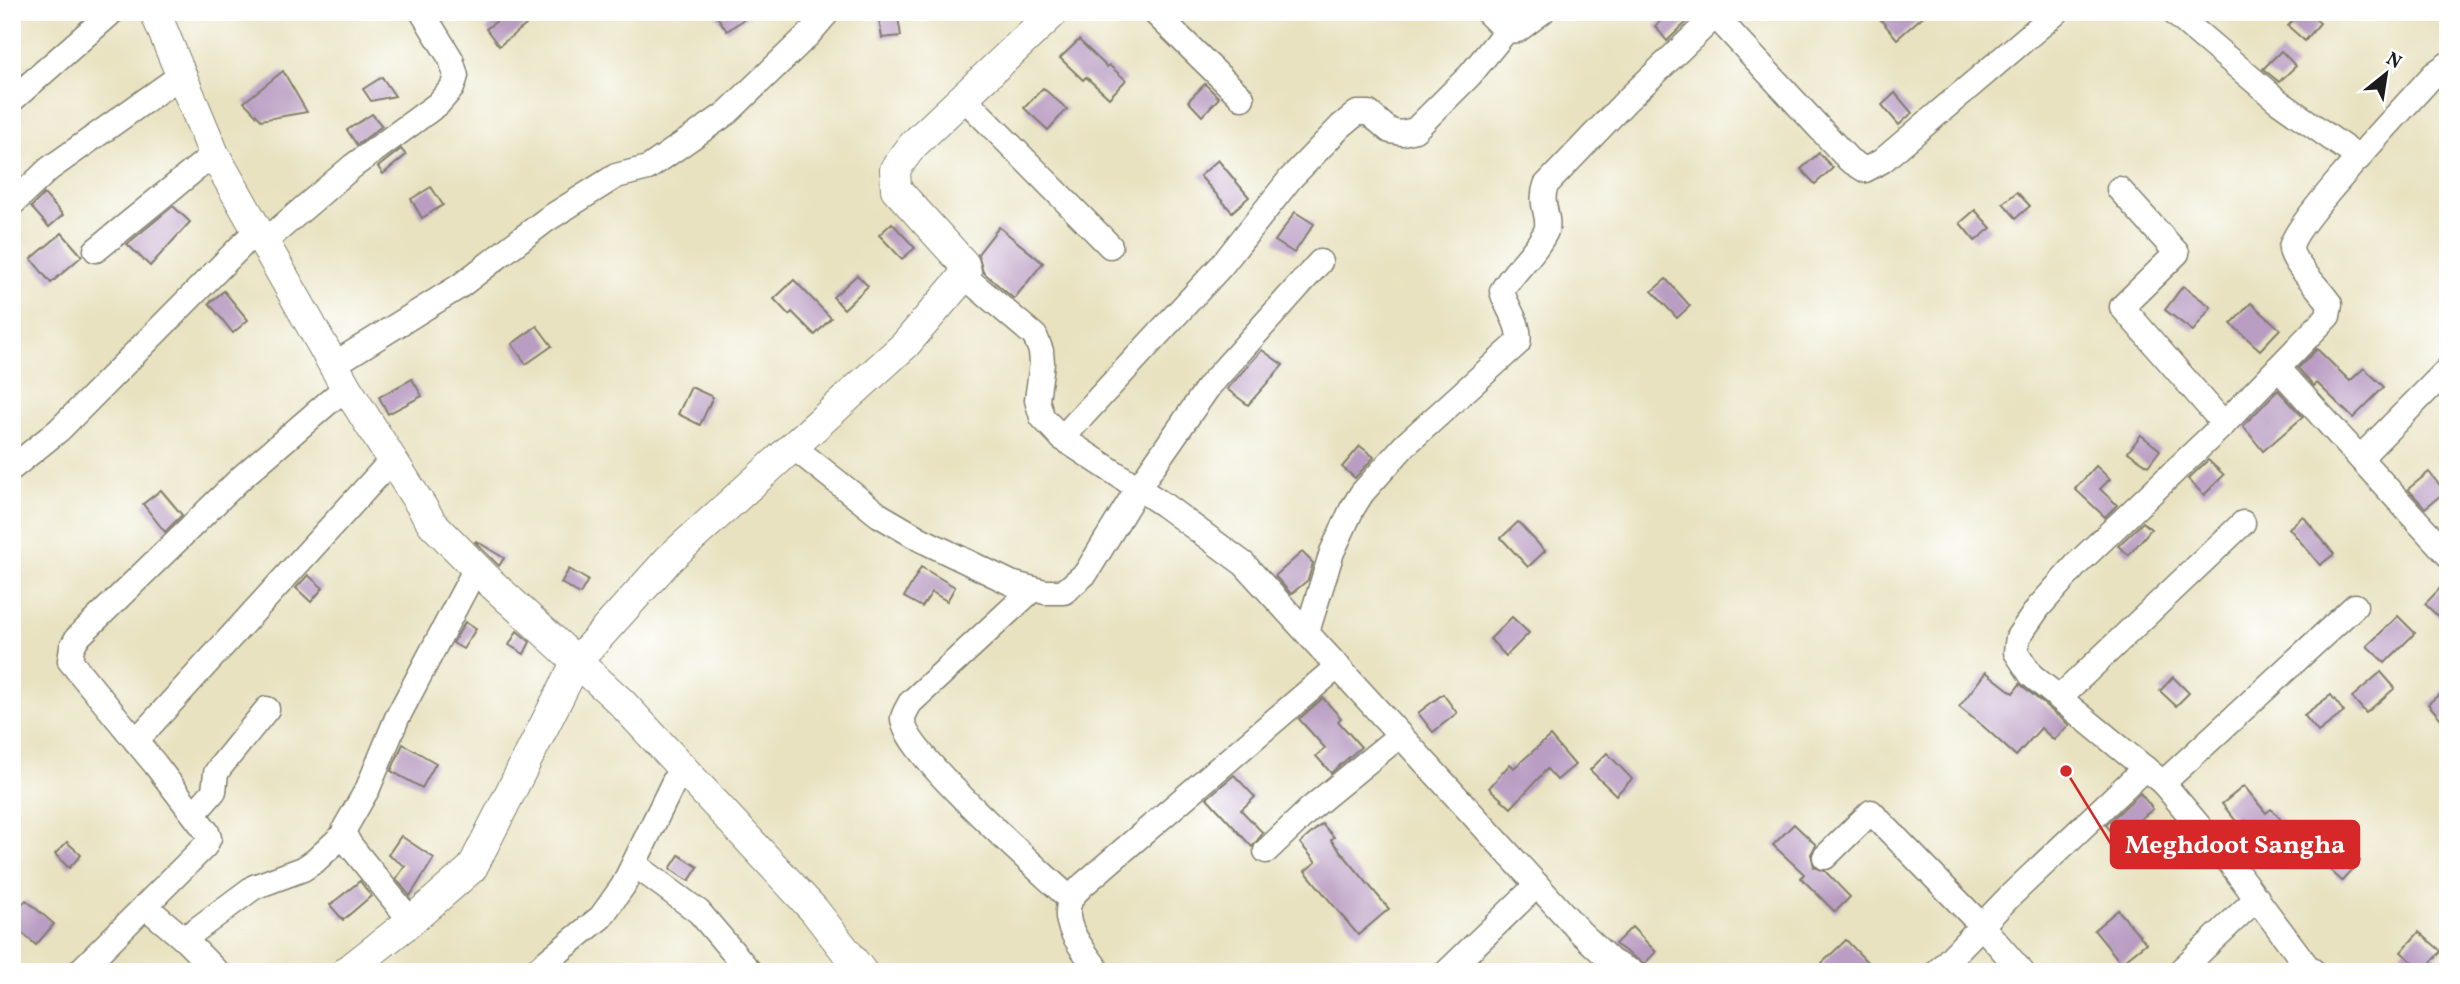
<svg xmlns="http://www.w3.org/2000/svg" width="2460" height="984" font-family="Vollkorn,serif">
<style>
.building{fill:#b99dc3}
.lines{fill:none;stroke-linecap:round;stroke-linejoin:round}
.minor-casing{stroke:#827f6e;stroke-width:27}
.tertiary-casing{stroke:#827f6e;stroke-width:32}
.minor{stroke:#fff;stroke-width:24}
.tertiary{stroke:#fff;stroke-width:30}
.leader{fill:none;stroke:#d62828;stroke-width:2.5}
.callout-dot{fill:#d62828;stroke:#fff;stroke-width:2.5}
.callout{fill:#d62828;stroke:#d62828;stroke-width:2.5}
.callout-label{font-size:26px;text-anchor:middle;font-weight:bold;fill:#fff}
</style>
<rect width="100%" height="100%" fill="#fff"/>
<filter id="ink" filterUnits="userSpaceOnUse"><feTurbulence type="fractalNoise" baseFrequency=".0143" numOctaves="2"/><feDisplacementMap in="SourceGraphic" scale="14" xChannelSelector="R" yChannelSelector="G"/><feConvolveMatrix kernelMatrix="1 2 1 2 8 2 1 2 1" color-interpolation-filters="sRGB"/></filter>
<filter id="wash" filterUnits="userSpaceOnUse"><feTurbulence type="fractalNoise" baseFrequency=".00686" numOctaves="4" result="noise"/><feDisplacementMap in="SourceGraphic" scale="28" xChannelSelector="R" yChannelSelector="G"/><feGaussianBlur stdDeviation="1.57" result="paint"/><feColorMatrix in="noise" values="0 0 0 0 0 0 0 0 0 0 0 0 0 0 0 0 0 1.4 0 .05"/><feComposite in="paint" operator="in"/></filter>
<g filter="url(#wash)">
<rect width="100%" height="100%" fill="#e8e2c0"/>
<g id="blocks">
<g class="building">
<polygon points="509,12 516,12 526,25 499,46 486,29"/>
<polygon points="714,12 754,12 727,31"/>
<polygon points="1671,12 1697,12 1667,41 1655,26"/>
<polygon points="1874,12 1928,12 1897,39"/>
<polygon points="2300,12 2307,12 2320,23 2305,41 2288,26"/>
<polygon points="898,17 901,36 882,38 879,20"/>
<polygon points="1079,40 1107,67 1109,65 1126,80 1109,98 1086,77 1083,80 1060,58"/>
<polygon points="2281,51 2296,66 2279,82 2263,69"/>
<polygon points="283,71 307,112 261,120 244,102"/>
<polygon points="382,77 395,96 371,101 363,89"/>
<polygon points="1205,84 1219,98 1202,116 1188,101"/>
<polygon points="1043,88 1067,109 1048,130 1024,108"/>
<polygon points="1895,93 1912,113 1899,125 1882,105"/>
<polygon points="372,114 382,126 357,145 347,130"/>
<polygon points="401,149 406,155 383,174 378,167"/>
<polygon points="1819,153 1833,168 1815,184 1801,169"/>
<polygon points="1218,160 1249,197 1232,212 1200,176"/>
<polygon points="431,187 443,205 422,218 411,199"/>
<polygon points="2017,192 2030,206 2016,218 2003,203"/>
<polygon points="44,194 63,215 49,227 31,207"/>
<polygon points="173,206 190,222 150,266 127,244"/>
<polygon points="1975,210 1991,228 1975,241 1960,223"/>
<polygon points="1295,212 1314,224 1294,253 1275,241"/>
<polygon points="892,223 915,248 902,259 879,235"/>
<polygon points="999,227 1043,263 1014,299 983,272 978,254"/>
<polygon points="62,233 82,256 51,283 31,259"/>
<polygon points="857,275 868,286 844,309 833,297"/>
<polygon points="1666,279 1690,306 1677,318 1652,291"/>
<polygon points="794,280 831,318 815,335 792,312 789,315 774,299"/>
<polygon points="2183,286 2211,307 2193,331 2165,310"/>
<polygon points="224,291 248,320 233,333 209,303"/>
<polygon points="2251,303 2280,329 2260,350 2231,324"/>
<polygon points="537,326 552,346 526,364 512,344"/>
<polygon points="2317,349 2350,381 2364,368 2384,387 2353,418 2317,383 2314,386 2298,368"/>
<polygon points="1262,350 1283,365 1248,405 1227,389"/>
<polygon points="412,379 422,396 388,414 379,397"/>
<polygon points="691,387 713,397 700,425 678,414"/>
<polygon points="2278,390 2303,417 2263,451 2243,426"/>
<polygon points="2141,435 2160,450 2148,466 2128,452"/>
<polygon points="1360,446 1374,457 1355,478 1342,467"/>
<polygon points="2208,460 2224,475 2204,495 2188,479"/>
<polygon points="2096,466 2110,479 2100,489 2117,505 2105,517 2075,489"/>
<polygon points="2429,472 2445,492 2425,508 2408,489"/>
<polygon points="161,490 182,515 165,532 143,504"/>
<polygon points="2303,516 2334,554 2320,565 2289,528"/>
<polygon points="1518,522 1545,551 1528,567 1501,538"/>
<polygon points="2143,522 2151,529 2129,555 2118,546"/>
<polygon points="476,541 504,558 499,566 475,542"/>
<polygon points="1302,552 1313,563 1308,580 1291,594 1275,576"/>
<polygon points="921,567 955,587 947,601 932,592 922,607 904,597"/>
<polygon points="569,569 588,580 580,594 561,583"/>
<polygon points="308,575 323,588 311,602 296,588"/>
<polygon points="2448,580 2448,626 2425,604"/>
<polygon points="2398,616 2415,633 2385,663 2367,646"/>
<polygon points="1512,617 1529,633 1506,656 1490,639"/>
<polygon points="465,622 476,629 463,649 453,643"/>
<polygon points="517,631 530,642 524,654 509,645"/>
<polygon points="1986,672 2013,693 2020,684 2069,725 2054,740 2041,728 2016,756 1984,727 1959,707"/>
<polygon points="2381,672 2395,688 2366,713 2352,697"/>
<polygon points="2173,677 2189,693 2176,706 2160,691"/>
<polygon points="2448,687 2448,727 2428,704"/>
<polygon points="1443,694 1457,713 1433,732 1418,713"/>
<polygon points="2331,695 2344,712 2318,732 2304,715"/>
<polygon points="1323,698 1341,718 1338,721 1361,747 1331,773 1316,756 1325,748 1299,719"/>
<polygon points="1550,736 1575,765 1557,780 1547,769 1511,808 1489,788 1510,764 1514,768"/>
<polygon points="403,744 436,763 422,788 391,771"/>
<polygon points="1607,753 1632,779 1616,795 1590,770"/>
<polygon points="1234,775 1255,797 1241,810 1263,833 1252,847 1207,798"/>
<polygon points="2244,786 2266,813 2271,809 2299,839 2279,858 2245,821 2240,826 2222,804"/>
<polygon points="2140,793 2153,809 2117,838 2106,825"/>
<polygon points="1322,824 1334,837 1331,840 1389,909 1358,935 1305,871 1316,862 1300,843"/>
<polygon points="1794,824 1816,845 1811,854 1814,867 1825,871 1850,897 1835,912 1801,878 1804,874 1773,845"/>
<polygon points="401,836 434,858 410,896 396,879 405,866 388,855"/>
<polygon points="2336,840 2360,861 2342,881 2318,859"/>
<polygon points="67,842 81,855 69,868 55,854"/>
<polygon points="679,855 698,867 689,881 670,869"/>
<polygon points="360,881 371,896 343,920 330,905"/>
<polygon points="26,900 54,924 36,945 12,924 12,914"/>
<polygon points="2118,910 2146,943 2121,963 2094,930"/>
<polygon points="1632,927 1656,952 1644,964 1615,944"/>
<polygon points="2419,932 2441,951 2423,971 2401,952"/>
<polygon points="1846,940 1877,972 1831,972 1822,963"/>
</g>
</g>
</g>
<g filter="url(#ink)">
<use href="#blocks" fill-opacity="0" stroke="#827f6e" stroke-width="2"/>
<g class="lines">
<g class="minor-casing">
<g id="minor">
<polyline points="1154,12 1242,98"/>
<polyline points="1487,12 1506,31 1518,30 1542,12"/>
<polyline points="1712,12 1849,160 1865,170 1882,161 2057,12"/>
<polyline points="2173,12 2278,101 2359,158"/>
<polyline points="964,98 1110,246"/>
<polyline points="12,100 112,12"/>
<polyline points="2119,189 2177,253 2122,307 2224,424"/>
<polyline points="12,204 49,169 180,76"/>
<polyline points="264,242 353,166 438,104 452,88 456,76 451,59 422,12"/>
<polyline points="96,250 214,154"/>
<polyline points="964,276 1035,336 1041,351 1042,363 1037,400 1042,417 1062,438 1164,505 1244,564 1580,932 1612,962 1632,972"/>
<polyline points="333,365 460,286 546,220 616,176 648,168 727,113 809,34 828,12"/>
<polyline points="2278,368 2448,555"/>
<polyline points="1062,438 1222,265 1290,179 1341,126 1357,113 1369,113 1390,131 1402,133 1415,130 1470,75 1506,31"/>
<polyline points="792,446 879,515 920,539 1011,583 1045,592 1064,592 1086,573 1138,488 1209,386 1320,262"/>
<polyline points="2360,458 2448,369"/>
<polyline points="12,468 59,430 257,230"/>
<path d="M1033,589L910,703C908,707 904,713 903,718C901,750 1042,872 1070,899"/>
<path d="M1307,632L1332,552L1352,509L1362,493L1405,445L1518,343C1522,325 1506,308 1502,291C1514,270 1534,255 1545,233C1553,219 1538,206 1546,185L1626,101L1715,16"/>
<polyline points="2060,697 2243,523"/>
<polyline points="136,741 391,461"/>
<polyline points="2163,783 2355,606"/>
<polyline points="194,814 214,791 216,773 220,767 267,709"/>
<polyline points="1266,851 1310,809 1399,736"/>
<polyline points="1825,857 1871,812 1981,925 2022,972"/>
<polyline points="634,864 699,912 750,972"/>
<polyline points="145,906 184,939 217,972"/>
<polyline points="411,921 350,845 344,834 345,828 368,788 397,718 476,568"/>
<polyline points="184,939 254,887 303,869 315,861 344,834"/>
<polyline points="79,972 205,846 209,838 207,832 155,764 70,661 72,647 77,638 242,477 346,387"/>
<polyline points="534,972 601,917 623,886 681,767"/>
<path d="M1099,972C1086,953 1060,926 1070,901C1072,895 1079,889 1084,884L1338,666"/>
<polyline points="1447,972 1537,885"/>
<polyline points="1937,972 2010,896 2145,768"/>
<polyline points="2179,972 2257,898"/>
<path d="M2314,972L2306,965L2230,863L2163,783L2031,675L2016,652L2018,637L2038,608L2077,564L2224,424L2328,316L2330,304C2322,291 2291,262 2291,248C2292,225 2412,99 2434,74L2448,64"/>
</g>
</g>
<g class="tertiary-casing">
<g id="tertiary">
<polyline points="155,12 214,154 346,387 432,523 492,584 621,702 814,910 862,972"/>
<polyline points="346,972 411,921 472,868 577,661 669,559 905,345 964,276 966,272 964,264 896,189 895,169 913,145 1054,12"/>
</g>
</g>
<use href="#minor" class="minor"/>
<use href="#tertiary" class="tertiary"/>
</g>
</g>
<path class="leader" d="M2066 771L2111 844"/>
<circle class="callout-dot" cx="2066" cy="771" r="7"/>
<rect class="callout" x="2111" y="821" width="248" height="47" rx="7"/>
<g class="callout-label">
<text x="2235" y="853">Meghdoot Sangha</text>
</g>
<rect width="2460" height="984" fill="none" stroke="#fff" stroke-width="42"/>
<g transform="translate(2386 74) rotate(30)" stroke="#ffffff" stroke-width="5" paint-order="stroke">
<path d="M0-5L12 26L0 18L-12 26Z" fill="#1c1c1c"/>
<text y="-10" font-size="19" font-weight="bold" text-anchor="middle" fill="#1c1c1c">N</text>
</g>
</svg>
